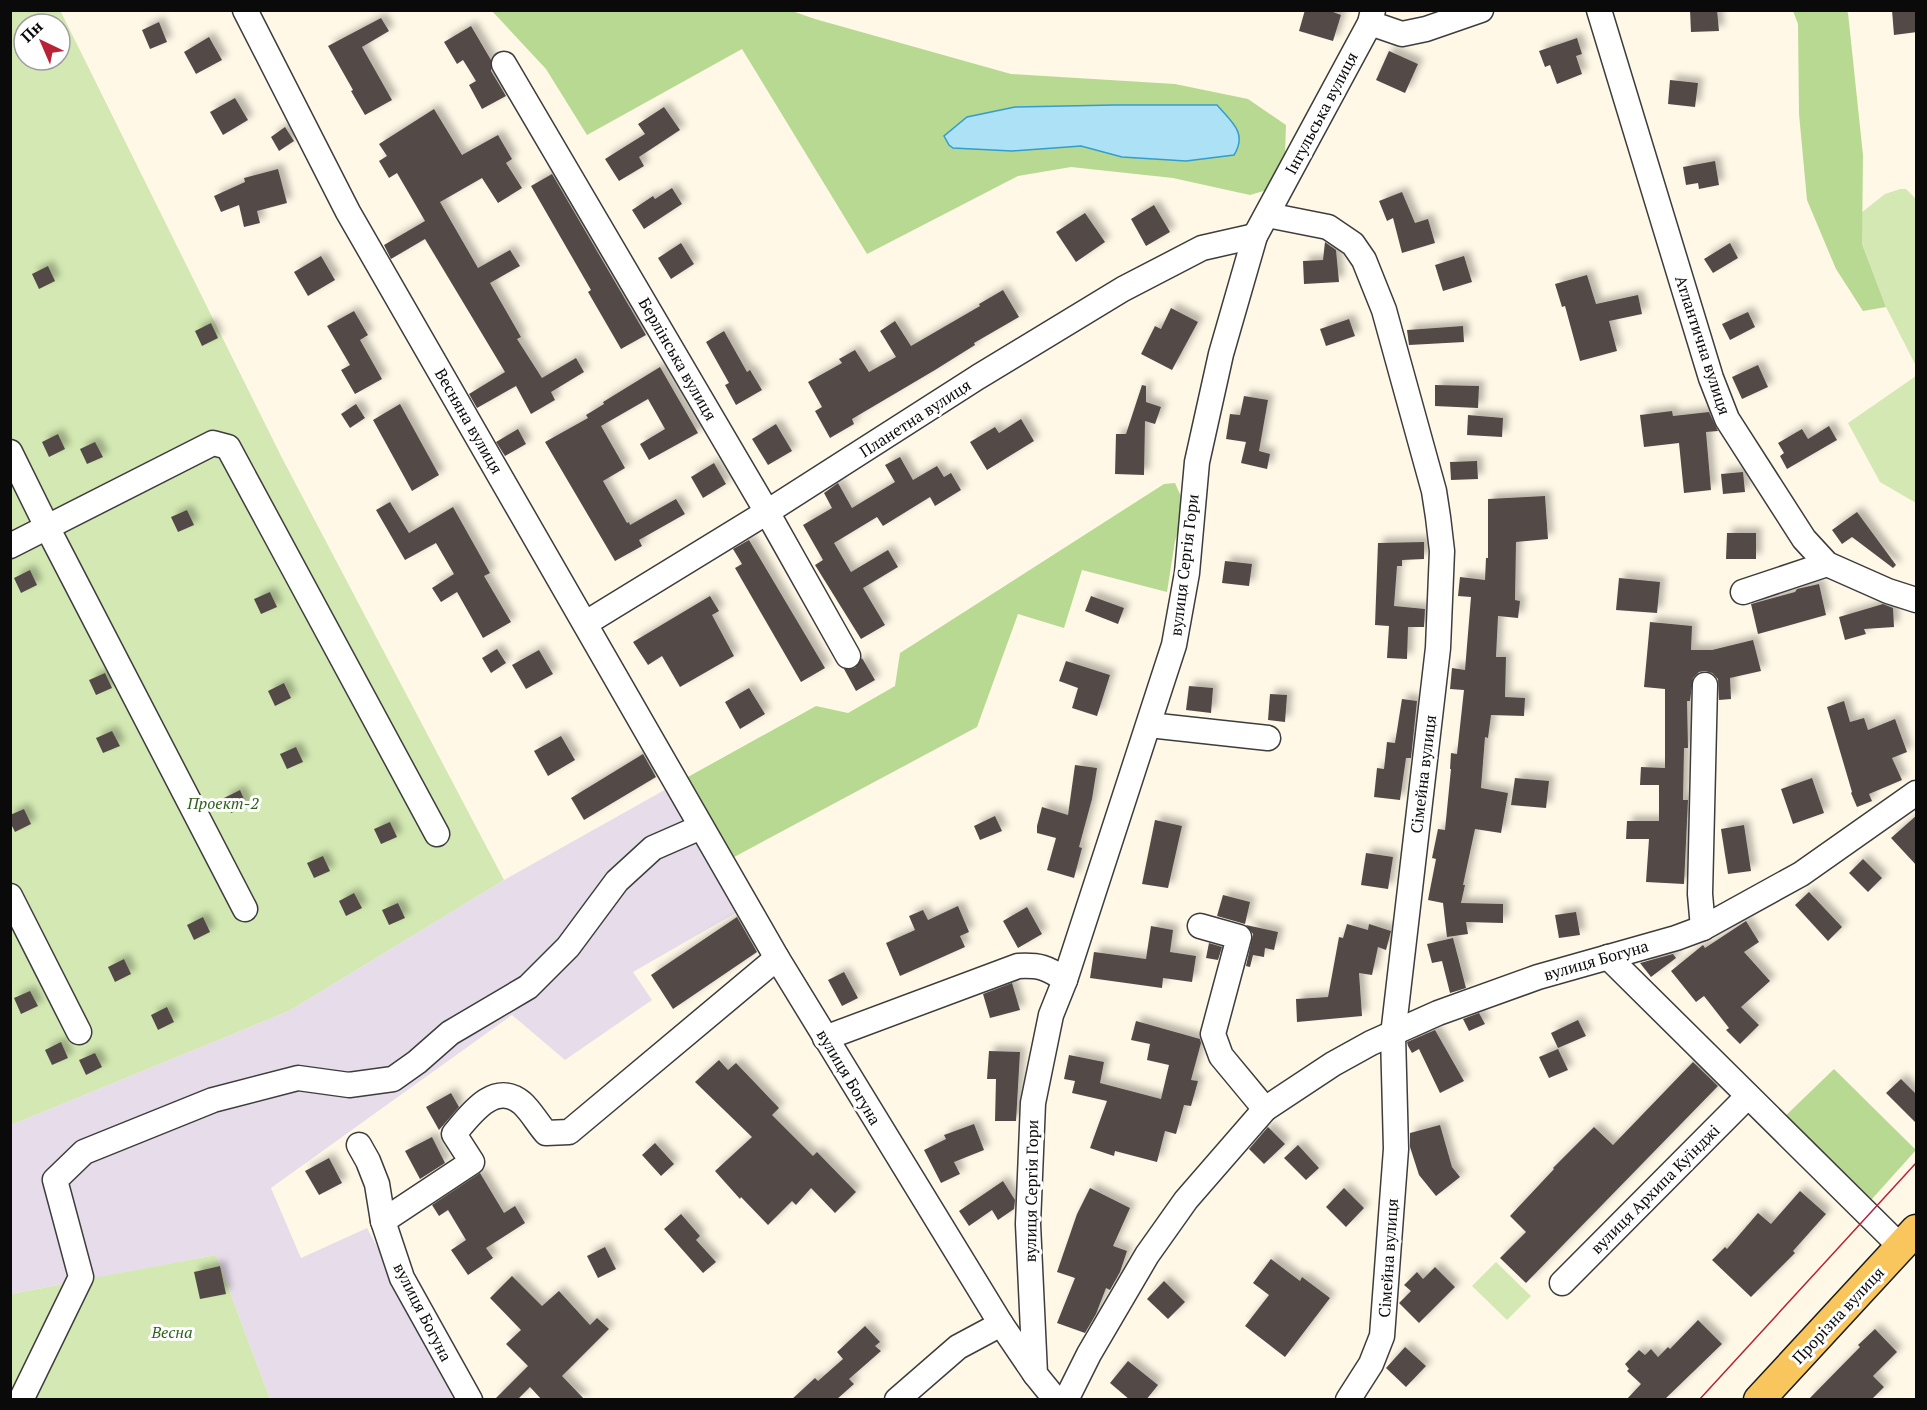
<svg xmlns="http://www.w3.org/2000/svg" width="1927" height="1410" font-family="'PT Serif',serif">
<style>
.industrial{fill:#e7ddea}
.green{fill:#d3e8b2;fill-rule:evenodd}
.forest{fill:#b8d991}
.water{fill:#ace1f6;stroke:#339dcd;stroke-width:1.5}
.building{fill:#534a47;filter:url(#shadow)}
.lines{fill:none;stroke-linecap:round;stroke-linejoin:round}
.minor-casing{stroke:#3d3d3d;stroke-width:27}
.major-casing{stroke:#1b1b1b;stroke-width:33}
.minor{stroke:#fff;stroke-width:24}
.major{stroke:#f9c65d;stroke-width:30}
.tram{stroke:#b92337;stroke-width:1.5}
.labels{text-anchor:middle;dominant-baseline:central;stroke-width:6;stroke-linejoin:round;paint-order:stroke}
.street-label{font-size:16px;fill:#0a0a0a;stroke:#fff}
.park-label{font-size:16px;font-style:italic;fill:#30611c;stroke:#fff}
</style>
<defs>
<filter id="shadow"><feDropShadow dx="5.5" dy="-5.5" stdDeviation="3" flood-color="#0004"/></filter>
</defs>
<rect width="100%" height="100%" fill="#fff8e7"/>
<polygon class="industrial" points="677,783 748,906 633,972 652,1000 565,1060 512,1015 271,1188 301,1258 367,1228 460,1399 270,1399 216,1255 11,1294 11,1125 289,1011 504,880"/>
<g class="green">
<path d="M60,10L281,456L504,880L289,1011L11,1125L10,11ZM24,24H60V60H24Z"/>
<polygon points="1900,189 1906,189 1916,199 1916,366 1886,307 1862,244 1861,213 1885,194"/>
<polygon points="1916,376 1916,503 1880,482 1848,423"/>
<polygon points="216,1255 270,1399 28,1400 88,1279"/>
<polygon points="1496,1262 1531,1296 1507,1320 1472,1286"/>
<polygon points="69,1283 11,1399 11,1294"/>
</g>
<g class="forest">
<polygon points="492,11 792,11 815,19 1011,74 1175,84 1248,99 1286,125 1285,154 1267,190 1250,195 1173,178 1071,167 1018,176 867,254 742,49 587,135 546,69"/>
<polygon points="1793,11 1846,11 1848,13 1863,155 1862,244 1886,307 1863,311 1836,269 1807,200 1799,114 1798,24"/>
<polygon points="1175,483 1183,501 1181,523 1175,541 1167,592 1082,570 1064,628 1018,614 977,727 723,863 677,783 816,706 848,713 895,686 900,653 1164,484"/>
<polygon points="1834,1069 1916,1150 1863,1209 1776,1125"/>
</g>
<path class="water" d="M1114,105H1217C1231,121 1248,133 1234,155L1186,161L1122,157L1081,146L1012,151L953,148L949,145L944,136L967,117L1015,107Z"/>
<g class="building">
<polygon points="1305,10 1328,10 1341,15 1333,41 1299,31"/>
<polygon points="1690,10 1717,10 1719,31 1691,32"/>
<polygon points="1892,10 1917,10 1917,32 1894,35"/>
<polygon points="381,18 389,31 362,47 392,100 365,115 351,91 353,90 328,46"/>
<polygon points="159,22 167,42 150,49 142,30"/>
<polygon points="471,26 491,60 491,71 506,96 482,109 469,85 476,81 463,60 457,64 444,42"/>
<polygon points="209,37 222,60 196,74 184,52"/>
<polygon points="1577,38 1582,54 1576,56 1582,74 1557,84 1550,65 1545,67 1539,51"/>
<polygon points="1389,51 1418,64 1405,93 1376,80"/>
<polygon points="1670,80 1698,83 1695,107 1668,104"/>
<polygon points="235,98 248,120 223,135 210,112"/>
<polygon points="664,107 680,130 639,157 644,166 619,181 605,159 645,134 638,124"/>
<polygon points="434,109 462,155 498,135 512,159 506,163 522,188 498,203 482,178 440,202 478,268 510,250 520,266 490,283 521,337 517,339 542,378 576,358 584,372 551,392 555,400 531,414 516,386 477,408 469,394 505,372 425,239 391,259 384,245 425,221 397,173 389,178 379,161 387,156 379,144"/>
<polygon points="285,127 294,141 279,151 271,137"/>
<polygon points="1715,161 1719,185 1699,189 1698,183 1686,185 1683,167"/>
<polygon points="278,169 287,203 257,211 260,223 244,227 239,205 221,212 214,196 245,182 244,178"/>
<polygon points="552,174 646,335 621,349 588,292 591,290 531,186"/>
<polygon points="672,188 682,204 644,229 632,210 653,196 655,199"/>
<polygon points="1402,192 1415,223 1428,219 1435,243 1402,253 1393,218 1387,221 1379,201"/>
<polygon points="1154,205 1170,232 1146,246 1131,219"/>
<polygon points="1085,213 1105,242 1076,262 1056,232"/>
<polygon points="1325,242 1336,250 1339,282 1304,284 1303,261 1323,260"/>
<polygon points="681,243 694,264 671,279 658,258"/>
<polygon points="1730,243 1738,258 1713,273 1704,259"/>
<polygon points="321,256 335,280 308,296 294,272"/>
<polygon points="1464,256 1472,282 1443,291 1435,265"/>
<polygon points="48,266 55,281 39,289 32,274"/>
<polygon points="1587,275 1596,304 1638,295 1642,314 1609,321 1617,351 1580,361 1565,306 1562,307 1555,284"/>
<polygon points="1003,290 1019,317 974,343 975,345 935,370 852,419 854,424 830,438 815,411 822,407 808,382 842,363 839,359 855,350 869,372 896,357 880,331 895,321 911,346 980,306 979,304"/>
<polygon points="1171,308 1198,322 1172,370 1141,354 1155,326 1161,329"/>
<polygon points="354,311 368,335 360,340 382,379 355,394 341,370 350,365 327,326"/>
<polygon points="1748,312 1755,327 1730,340 1722,324"/>
<polygon points="1349,319 1355,336 1326,346 1320,329"/>
<polygon points="211,323 218,338 202,346 195,331"/>
<polygon points="1463,326 1464,342 1409,345 1407,330"/>
<polygon points="724,331 747,372 750,370 762,390 736,405 725,385 729,383 706,342"/>
<polygon points="1758,365 1768,387 1742,399 1732,377"/>
<polygon points="660,367 698,433 649,460 640,444 665,429 648,399 601,426 625,468 603,481 627,523 629,522 630,525 676,499 685,514 639,540 642,546 615,561 545,442 588,418 586,415 604,404 603,402"/>
<polygon points="1142,385 1146,386 1146,402 1161,407 1155,424 1145,421 1144,475 1115,474 1116,434 1126,434"/>
<polygon points="1435,385 1479,386 1478,408 1435,406"/>
<polygon points="1244,396 1268,400 1259,451 1270,454 1267,469 1241,463 1246,442 1226,439 1230,414 1240,415"/>
<polygon points="356,404 365,418 350,428 341,414"/>
<polygon points="400,404 439,475 412,491 373,420"/>
<polygon points="1672,411 1673,416 1709,412 1718,431 1706,432 1711,490 1684,493 1679,443 1644,447 1640,415"/>
<polygon points="1468,415 1503,418 1502,437 1467,435"/>
<polygon points="1021,419 1034,441 987,470 970,442 995,427 999,433"/>
<polygon points="776,424 792,451 768,465 752,439"/>
<polygon points="1829,426 1837,440 1787,469 1780,456 1784,453 1778,443 1802,429 1808,439"/>
<polygon points="518,429 526,444 505,456 496,442"/>
<polygon points="58,434 65,449 49,457 42,442"/>
<polygon points="95,442 103,457 87,464 80,449"/>
<polygon points="900,457 913,480 937,466 944,477 951,473 961,490 935,506 930,497 883,526 877,517 834,543 851,572 888,550 898,567 863,588 885,625 861,639 815,565 823,560 803,525 832,508 824,493 838,483 852,508 895,482 885,465"/>
<polygon points="1477,461 1478,479 1451,480 1450,462"/>
<polygon points="714,463 726,484 703,498 691,477"/>
<polygon points="1743,472 1745,492 1723,494 1721,474"/>
<polygon points="1545,496 1548,539 1516,542 1515,600 1520,601 1518,618 1498,616 1496,657 1506,657 1505,697 1525,698 1524,716 1491,715 1488,738 1485,737 1481,788 1508,793 1501,833 1475,829 1463,885 1465,885 1461,903 1503,904 1503,923 1466,922 1468,934 1447,937 1443,903 1428,900 1436,859 1432,858 1438,829 1445,830 1451,769 1450,769 1451,753 1457,754 1464,690 1450,689 1452,668 1465,670 1471,597 1458,596 1460,577 1485,580 1486,558 1488,558 1488,499"/>
<polygon points="390,502 409,533 453,507 490,573 484,576 511,622 483,638 457,592 441,602 432,588 454,574 436,543 405,560 376,510"/>
<polygon points="187,510 194,525 178,532 171,517"/>
<polygon points="1857,512 1896,565 1893,568 1852,537 1842,544 1832,530"/>
<polygon points="1727,533 1756,533 1756,559 1726,559"/>
<polygon points="749,540 825,668 801,682 735,568 742,564 733,549"/>
<polygon points="1424,542 1424,559 1402,560 1402,566 1397,566 1394,606 1425,609 1424,627 1408,627 1407,659 1387,658 1389,626 1375,625 1378,543"/>
<polygon points="1225,561 1252,564 1249,586 1222,583"/>
<polygon points="30,570 37,585 21,593 14,578"/>
<polygon points="1619,578 1660,582 1657,613 1616,610"/>
<polygon points="1819,584 1826,615 1758,634 1751,604 1795,592 1797,589"/>
<polygon points="270,592 277,607 261,614 254,599"/>
<polygon points="710,596 719,611 712,615 734,656 680,687 662,656 648,665 633,642"/>
<polygon points="1091,596 1124,608 1118,624 1085,611"/>
<polygon points="1883,604 1893,608 1894,627 1864,629 1866,634 1845,640 1839,617"/>
<polygon points="1650,622 1692,626 1691,650 1712,650 1753,640 1761,671 1730,678 1731,699 1719,700 1718,679 1712,673 1705,671 1699,672 1693,678 1690,701 1687,701 1688,748 1684,748 1683,800 1688,800 1684,884 1646,882 1649,839 1626,839 1627,821 1659,821 1659,785 1640,785 1641,767 1665,768 1665,689 1644,687"/>
<polygon points="497,649 506,663 491,673 482,658"/>
<polygon points="539,650 553,674 526,689 512,665"/>
<polygon points="862,658 875,680 856,691 844,669 855,668"/>
<polygon points="1066,661 1110,675 1097,716 1072,708 1078,688 1059,681"/>
<polygon points="105,673 112,688 96,695 89,680"/>
<polygon points="284,683 291,698 275,706 268,691"/>
<polygon points="1189,686 1213,688 1211,713 1186,710"/>
<polygon points="749,688 765,714 740,729 725,702"/>
<polygon points="1270,694 1287,695 1285,722 1268,720"/>
<polygon points="1402,699 1417,701 1411,758 1406,758 1400,800 1374,797 1377,768 1384,769 1387,742 1395,743"/>
<polygon points="1844,701 1850,722 1864,718 1868,730 1895,719 1907,752 1892,758 1902,780 1869,794 1872,801 1857,807 1851,793 1852,792 1827,707"/>
<polygon points="112,731 120,746 103,753 96,738"/>
<polygon points="561,736 575,760 548,776 534,751"/>
<polygon points="296,747 303,762 287,769 280,754"/>
<polygon points="643,754 656,777 584,820 571,798"/>
<polygon points="1075,765 1097,768 1092,799 1079,847 1082,848 1074,878 1047,870 1056,838 1037,833 1037,826 1042,807 1068,815"/>
<polygon points="1515,778 1549,781 1546,808 1511,805"/>
<polygon points="1812,778 1824,813 1793,824 1781,789"/>
<polygon points="240,790 247,806 231,813 224,798"/>
<polygon points="24,809 31,824 15,832 10,822 10,815"/>
<polygon points="1917,815 1917,866 1891,838"/>
<polygon points="995,816 1002,831 980,840 974,826"/>
<polygon points="1155,820 1182,826 1168,888 1142,884"/>
<polygon points="390,822 397,837 381,844 374,829"/>
<polygon points="1744,825 1751,871 1728,874 1721,829"/>
<polygon points="1366,853 1393,857 1388,889 1361,885"/>
<polygon points="323,856 330,871 314,878 307,863"/>
<polygon points="1863,859 1882,878 1868,892 1849,873"/>
<polygon points="1809,892 1842,927 1828,941 1795,905"/>
<polygon points="354,893 362,908 346,916 339,901"/>
<polygon points="1223,895 1250,902 1245,924 1217,916"/>
<polygon points="398,903 405,918 389,925 382,910"/>
<polygon points="958,906 969,932 960,936 965,947 900,976 886,943 915,930 909,916 923,910 928,920"/>
<polygon points="1027,907 1042,934 1018,948 1003,921"/>
<polygon points="1576,912 1580,935 1559,938 1555,915"/>
<polygon points="203,917 210,932 194,940 187,925"/>
<polygon points="737,917 757,952 673,1009 651,975"/>
<polygon points="1746,921 1759,942 1744,952 1770,981 1741,1007 1759,1025 1740,1044 1726,1030 1729,1028 1704,996 1696,1002 1671,971 1703,945 1705,948"/>
<polygon points="1347,924 1368,930 1369,924 1391,931 1386,950 1378,947 1372,975 1359,973 1362,1016 1297,1022 1296,999 1328,997 1339,937 1343,938"/>
<polygon points="1246,925 1278,932 1274,950 1265,948 1264,957 1253,955 1250,967 1246,966 1253,934"/>
<polygon points="1151,926 1173,930 1170,952 1196,956 1192,982 1163,978 1162,988 1090,978 1094,952 1146,959"/>
<polygon points="1453,938 1466,988 1450,993 1442,961 1432,963 1427,944"/>
<polygon points="1209,943 1222,947 1218,960 1206,958"/>
<polygon points="1673,954 1676,958 1651,977 1640,963"/>
<polygon points="124,959 131,974 115,982 108,967"/>
<polygon points="844,972 858,998 842,1006 828,980"/>
<polygon points="1012,983 1020,1010 990,1018 983,994"/>
<polygon points="30,991 38,1006 21,1014 14,998"/>
<polygon points="167,1007 174,1022 158,1030 151,1015"/>
<polygon points="1479,1013 1485,1024 1469,1031 1463,1019"/>
<polygon points="1578,1020 1586,1036 1558,1048 1551,1033"/>
<polygon points="1136,1021 1200,1039 1201,1043 1191,1080 1198,1081 1191,1106 1184,1105 1176,1134 1165,1131 1157,1162 1115,1151 1114,1156 1090,1148 1107,1101 1072,1093 1075,1081 1064,1079 1069,1055 1104,1062 1100,1083 1161,1099 1169,1065 1147,1060 1150,1044 1131,1040"/>
<polygon points="1435,1030 1464,1081 1440,1093 1419,1049 1412,1053 1408,1046 1407,1042"/>
<polygon points="61,1042 68,1058 52,1065 45,1050"/>
<polygon points="1558,1049 1568,1070 1549,1078 1539,1057"/>
<polygon points="989,1051 1020,1052 1016,1121 995,1121 996,1079 987,1079"/>
<polygon points="95,1053 102,1067 86,1075 79,1060"/>
<polygon points="719,1060 728,1070 736,1063 779,1108 772,1115 813,1156 817,1152 856,1192 835,1213 811,1188 796,1205 792,1201 768,1225 741,1197 740,1199 715,1171 752,1137 695,1082"/>
<polygon points="1693,1062 1718,1086 1526,1283 1500,1258 1526,1232 1510,1216 1554,1169 1553,1168 1594,1127 1613,1145"/>
<polygon points="1901,1079 1917,1095 1917,1124 1886,1093"/>
<polygon points="451,1093 459,1107 439,1130 426,1107"/>
<polygon points="974,1124 984,1150 954,1162 960,1174 941,1183 924,1150 946,1139 944,1135"/>
<polygon points="1440,1125 1452,1167 1460,1177 1436,1196 1419,1175 1410,1147 1410,1133"/>
<polygon points="1268,1127 1285,1144 1264,1164 1249,1149"/>
<polygon points="432,1137 445,1163 420,1179 405,1151"/>
<polygon points="655,1143 674,1164 661,1176 642,1155"/>
<polygon points="1298,1145 1319,1168 1306,1180 1284,1158"/>
<polygon points="329,1158 342,1183 319,1195 305,1171"/>
<polygon points="480,1173 504,1213 515,1206 525,1223 486,1248 493,1258 468,1275 451,1250 466,1240 448,1210 439,1216 432,1205"/>
<polygon points="1003,1181 1015,1200 1014,1209 998,1220 992,1210 969,1226 959,1211"/>
<polygon points="1090,1188 1130,1208 1113,1246 1127,1251 1120,1272 1110,1290 1106,1288 1096,1314 1085,1333 1057,1323 1075,1278 1057,1272 1077,1214"/>
<polygon points="1344,1188 1364,1208 1346,1227 1326,1207"/>
<polygon points="1800,1191 1826,1214 1793,1251 1795,1253 1751,1297 1712,1260 1725,1247 1727,1249 1758,1213 1771,1224"/>
<polygon points="681,1214 700,1236 696,1240 716,1262 703,1273 664,1229"/>
<polygon points="605,1247 616,1269 598,1278 587,1256"/>
<polygon points="1271,1259 1300,1281 1302,1277 1330,1298 1285,1357 1245,1326 1269,1295 1253,1283"/>
<polygon points="220,1266 226,1294 200,1299 194,1272"/>
<polygon points="1435,1267 1455,1287 1419,1323 1399,1303 1411,1291 1404,1285 1417,1272 1423,1279"/>
<polygon points="512,1276 542,1306 559,1291 590,1325 597,1318 609,1329 562,1376 585,1400 542,1400 530,1387 517,1400 494,1400 528,1366 506,1344 521,1330 490,1298"/>
<polygon points="1164,1281 1185,1302 1168,1319 1147,1299"/>
<polygon points="1698,1320 1722,1344 1664,1400 1626,1400 1641,1384 1627,1371 1629,1369 1625,1364 1639,1350 1645,1355 1651,1349 1658,1357 1668,1347 1670,1349"/>
<polygon points="865,1326 880,1342 875,1346 881,1351 849,1379 854,1384 836,1400 791,1400 815,1378 818,1381 843,1359 837,1352"/>
<polygon points="1875,1329 1897,1352 1873,1376 1884,1387 1871,1400 1808,1400 1860,1347 1858,1345"/>
<polygon points="1405,1347 1426,1366 1406,1387 1386,1368"/>
<polygon points="1128,1361 1158,1385 1146,1400 1130,1400 1110,1383"/>
</g>
<g class="lines">
<g class="minor-casing">
<g id="minor">
<polyline points="245,10 348,212 777,958 1001,1324 1035,1374"/>
<polyline points="1599,10 1711,378 1727,419 1804,539 1827,564 1888,591 1916,600"/>
<polyline points="1370,23 1402,34 1426,29 1481,10"/>
<polyline points="504,64 767,512 848,656"/>
<polyline points="1267,215 1328,227 1353,244 1364,260 1384,310 1434,491 1438,517 1442,551 1438,648 1393,1035 1396,1149 1382,1336 1371,1364 1348,1400"/>
<polyline points="10,452 47,527 245,909"/>
<polyline points="10,546 213,443 228,447 437,834"/>
<polyline points="1743,592 1827,564"/>
<polyline points="586,623 767,512 978,377 1123,289 1202,248 1255,236"/>
<polyline points="1149,725 1268,738"/>
<polyline points="10,896 79,1032"/>
<polyline points="1200,926 1239,937 1213,1034 1221,1056 1265,1109"/>
<polyline points="1703,928 1700,894 1705,685"/>
<polyline points="1608,957 1901,1247"/>
<path d="M825,1038L1018,966C1039,965 1047,967 1065,980"/>
<polyline points="359,1145 368,1161 377,1184 383,1221 402,1278 470,1400"/>
<path d="M383,1221L472,1162L454,1134C470,1115 494,1080 522,1103C531,1111 538,1124 546,1133L569,1132L777,958"/>
<polyline points="1562,1283 1748,1096"/>
<polyline points="21,1400 81,1277 55,1180 84,1152 213,1100 298,1078 349,1085 393,1079 417,1062 450,1033 528,987 568,947 617,881 653,848 701,827"/>
<polyline points="897,1400 958,1347 1001,1324"/>
<polyline points="1056,1400 1035,1374 1028,1224 1033,1103 1051,1015 1065,980 1174,645 1187,573 1197,462 1221,354 1255,236 1370,23 1373,10"/>
<polyline points="1066,1400 1089,1354 1147,1255 1186,1200 1265,1109 1333,1064 1371,1043 1438,1013 1538,977 1676,938 1703,928 1801,874 1916,793"/>
</g>
</g>
<g class="major-casing">
<polyline id="major" points="1759,1400 1916,1230"/>
</g>
<use href="#minor" class="minor"/>
<use href="#major" class="major"/>
<polyline class="tram" points="1699,1400 1916,1163"/>
</g>
<g class="labels">
<g class="street-label">
<text transform="translate(1321 113) rotate(-62)">Інгульська вулиця</text>
<text transform="translate(1703 345) rotate(72)">Атлантична вулиця</text>
<text transform="translate(678 359) rotate(60)">Берлінська вулиця</text>
<text transform="translate(915 418) rotate(-33)">Планетна вулиця</text>
<text transform="translate(469 421) rotate(60)">Весняна вулиця</text>
<text transform="translate(1184 565) rotate(-83)">вулиця Сергія Гори</text>
<text transform="translate(1423 774) rotate(-83)">Сімейна вулиця</text>
<text transform="translate(1596 960) rotate(-16)">вулиця Богуна</text>
<text transform="translate(849 1077) rotate(59)">вулиця Богуна</text>
<text transform="translate(1655 1189) rotate(-45)">вулиця Архипа Куїнджі</text>
<text transform="translate(1031 1191) rotate(-89)">вулиця Сергія Гори</text>
<text transform="translate(1388 1258) rotate(-86)">Сімейна вулиця</text>
<text transform="translate(423 1312) rotate(63)">вулиця Богуна</text>
<text transform="translate(1838 1315) rotate(-47)">Прорізна вулиця</text>
</g>
<g class="park-label">
<text x="223" y="803">Проект-2</text>
<text x="172" y="1332">Весна</text>
</g>
</g>
<rect width="1927" height="1410" fill="none" stroke="#0a0a0a" stroke-width="24"/>
<g transform="translate(42 42) rotate(316)"><circle r="28" fill="#ffffff" stroke="#9d9d9d" stroke-width="1.5"/>
<path d="M0-4.5L10 22L0 15L-10 22Z" fill="#b92337"/>
<text y="-9" font-size="16" font-weight="bold" text-anchor="middle" fill="#0a0a0a">Пн</text>
</g>
</svg>
